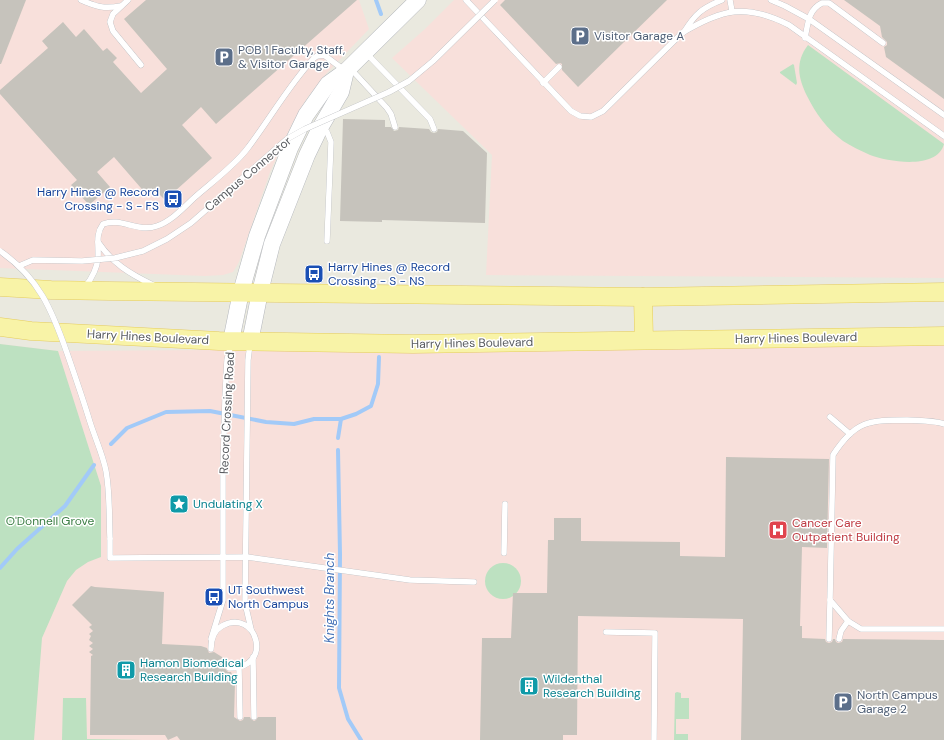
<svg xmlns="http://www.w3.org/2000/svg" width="944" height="740" font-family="'DM Sans',sans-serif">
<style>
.medical{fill:#f8e0db}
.green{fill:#bde1c1}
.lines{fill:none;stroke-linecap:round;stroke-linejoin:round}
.stream{stroke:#a2caf8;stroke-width:4}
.building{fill:#c6c3bc}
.lane-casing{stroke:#b5b7bb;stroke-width:6}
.secondary-casing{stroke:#b5b8bd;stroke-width:17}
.primary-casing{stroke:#e5cc5e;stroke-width:19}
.lane{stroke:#fff;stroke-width:5.5}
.secondary{stroke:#fff;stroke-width:16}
.primary{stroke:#f8f3a7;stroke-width:18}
.lane-bridge-casing{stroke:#b5b7bb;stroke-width:6;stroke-linecap:butt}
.lane-bridge{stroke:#fff;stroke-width:5.5}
.labels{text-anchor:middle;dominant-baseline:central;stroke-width:3;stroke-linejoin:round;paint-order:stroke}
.service-label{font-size:12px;fill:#4e5e75;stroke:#fff;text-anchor:start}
.street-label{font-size:12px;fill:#585b5f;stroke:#fff}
.transit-label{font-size:12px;fill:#164399;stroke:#fff;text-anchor:start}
.culture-label{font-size:12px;fill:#0d838f;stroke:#fff;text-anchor:start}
.park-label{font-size:12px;fill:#3a7d43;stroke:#fff}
.health-label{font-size:12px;fill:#be3a42;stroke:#fff;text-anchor:start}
.water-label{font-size:13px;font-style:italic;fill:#4874b8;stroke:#fff}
</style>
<rect width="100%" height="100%" fill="#eae9df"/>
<g class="medical">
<polygon points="0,0 359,0 369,29 325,75 307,98 292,124 270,172 239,262 233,272 223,275 205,276 0,268"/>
<polygon points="454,0 944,0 944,278 486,275 492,155 392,58 425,29"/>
<polygon points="0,344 58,351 944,345 944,740 0,740"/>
</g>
<g class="green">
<path d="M808,45L944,144C937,170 889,162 870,155C861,151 851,146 843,141C827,129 816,114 807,96C798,78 795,62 808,45Z"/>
<polygon points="793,64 794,65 797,83 796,85 780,73 780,72"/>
<polygon points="0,344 58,351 101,486 101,557 88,562 76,570 67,581 42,638 34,740 0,740"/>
<circle cx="503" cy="581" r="18"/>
<polygon points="677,692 681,693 681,698 689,698 689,719 676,719 676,734 688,734 688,740 674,740 675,693"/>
<polygon points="63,698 86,698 87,739 143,740 62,740"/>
</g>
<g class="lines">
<g class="stream">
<polyline points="376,0 381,14"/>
<polyline points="338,438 341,419 356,414 371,406 378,384 379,357"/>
<polyline points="111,444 127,428 166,412 210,411 266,422 294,424 314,419 341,419"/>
<polyline points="338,450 340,554 339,688 348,719 361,740"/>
<polyline points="0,568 17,549 65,506 94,465"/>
</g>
</g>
<g class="building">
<polygon points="0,0 26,0 1,64 0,64"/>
<polygon points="146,0 357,0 216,124 201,107 182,125 212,158 165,200 154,189 147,195 114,157 97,172 110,187 89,205 71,185 77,180 0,94 0,90 48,48 42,41 63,22 76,37 84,29 103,51 107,48 117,58 113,62 141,93 167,69 124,19"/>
<polygon points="505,0 667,0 578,87 562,70 562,64 560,63 556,64 500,5"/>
<polygon points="844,0 944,0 944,99 886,57 884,47 887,45 887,42 882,37 880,26"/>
<polygon points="343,119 385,120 385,127 391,127 394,131 398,130 399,127 429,129 431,132 434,133 437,132 438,129 463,131 487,153 485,223 382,220 382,222 340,221"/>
<polygon points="726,457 829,459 827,548 802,547 800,626 802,626 802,638 825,639 826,642 829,643 832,642 833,639 835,639 836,642 838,643 842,642 843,639 944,640 944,740 741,740 743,619 578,616 577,735 563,735 563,740 480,740 482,638 511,638 513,593 547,593 548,540 554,540 554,518 581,518 581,541 680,542 680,556 725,557"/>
<polygon points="91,586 95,587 164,592 162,644 201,646 207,648 209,653 214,652 222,657 227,664 225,667 226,670 228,672 231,672 235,683 234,717 240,721 243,720 244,717 250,717 251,719 254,721 256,720 258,717 276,717 276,740 180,740 177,736 168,740 165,735 90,735 91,656 93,655 89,652 93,649 89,646 93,643 89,640 91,636 89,634 93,631 89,627 92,625 72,605"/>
</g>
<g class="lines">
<g class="lane-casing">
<g id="lane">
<path d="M81,0C97,7 104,9 121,6"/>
<polyline points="128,0 113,14 110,22 113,31 141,65"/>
<path d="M466,0L571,111L580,116L591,117L603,111L682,33C722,9 746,3 789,25L944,136"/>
<polyline points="730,0 732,11"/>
<polyline points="771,0 785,6 809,19 944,115"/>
<path d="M684,32C695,14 702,8 722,0"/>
<path d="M805,38C808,24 808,10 822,3H829L883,43"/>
<polyline points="367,54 430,119 434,129"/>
<polyline points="350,68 387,108 391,114 395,127"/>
<polyline points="543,83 559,67"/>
<polyline points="320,128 327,132 331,142 327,241"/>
<path d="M98,242C112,263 130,274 153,285"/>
<path d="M85,287C92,278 97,269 98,258C99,245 95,235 103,224C121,217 138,233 157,226C172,221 184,207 195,197C211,183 235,165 247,149C270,119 288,86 314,58L317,56L324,55L344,70"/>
<polyline points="250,344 248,360 245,603 251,629"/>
<polyline points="830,417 850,434"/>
<path d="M944,424C932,420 920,421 907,420C868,420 855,421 833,455L830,600L848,621L861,629H944"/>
<polyline points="110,538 110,558 247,557 410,580 474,582"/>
<polyline points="504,553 505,504"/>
<polyline points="606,632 655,633 654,740"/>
<polyline points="211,639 223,600 223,472 225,398 227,360 231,344"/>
<polyline points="829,639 830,600"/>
<polyline points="839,639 841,631 848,621"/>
<path d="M211,649C211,640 213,631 222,626C257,607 275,669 229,668"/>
<polyline points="253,657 254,717"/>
<polyline points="239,668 240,717"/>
</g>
</g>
<g class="secondary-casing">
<g id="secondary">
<polyline points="231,341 241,292 257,236 290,148 306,115 328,84 346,71 418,0"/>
<polyline points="250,342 260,292 272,244 307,155 320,128 341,92 346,71"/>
</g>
</g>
<g class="primary-casing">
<g id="primary">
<polyline points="0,287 51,290 109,291 643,297 944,292"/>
<polyline points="643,297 644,340"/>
<polyline points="0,327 31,331 219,341 413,344 944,336"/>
</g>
</g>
<use href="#lane" class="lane"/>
<use href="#secondary" class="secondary"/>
<use href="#primary" class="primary"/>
<g class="lane-bridge-casing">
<g id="lane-bridge">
<path d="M0,251C39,278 52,310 67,353C75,376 83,399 90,422C95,438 103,455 106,471C110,493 109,516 110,538"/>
<polyline points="19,266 33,260 82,261 115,258 143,251 167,239 191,223 287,139 305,129 389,92 409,81 433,61 495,0"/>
</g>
</g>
<use href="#lane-bridge" class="lane-bridge"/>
</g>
<defs>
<g id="parking-square" transform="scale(1)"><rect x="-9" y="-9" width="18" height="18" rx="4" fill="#5c6f8a" stroke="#fff"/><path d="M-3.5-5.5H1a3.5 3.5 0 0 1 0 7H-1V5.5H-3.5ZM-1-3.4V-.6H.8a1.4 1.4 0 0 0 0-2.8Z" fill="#fff"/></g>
<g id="bus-square" transform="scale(1)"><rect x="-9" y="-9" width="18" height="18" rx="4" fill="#1a4fb4" stroke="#fff"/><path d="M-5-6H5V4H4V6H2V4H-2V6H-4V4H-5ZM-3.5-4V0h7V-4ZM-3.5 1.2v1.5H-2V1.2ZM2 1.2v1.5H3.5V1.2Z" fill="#fff"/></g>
<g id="sight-square" transform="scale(1)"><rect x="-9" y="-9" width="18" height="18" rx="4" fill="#0f9aa8" stroke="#fff"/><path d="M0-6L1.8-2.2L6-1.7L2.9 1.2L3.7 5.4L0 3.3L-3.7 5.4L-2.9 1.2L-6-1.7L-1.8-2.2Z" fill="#fff"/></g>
<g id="hospital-square" transform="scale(1)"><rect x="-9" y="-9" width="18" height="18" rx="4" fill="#e0444e" stroke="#fff"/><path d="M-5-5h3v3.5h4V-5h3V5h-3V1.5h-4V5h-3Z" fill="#fff"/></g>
<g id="building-square" transform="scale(1)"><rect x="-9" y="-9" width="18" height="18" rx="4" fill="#0f9aa8" stroke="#fff"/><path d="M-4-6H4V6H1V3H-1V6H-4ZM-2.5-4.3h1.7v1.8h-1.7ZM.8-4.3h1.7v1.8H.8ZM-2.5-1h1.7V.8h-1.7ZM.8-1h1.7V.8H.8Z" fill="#fff"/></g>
</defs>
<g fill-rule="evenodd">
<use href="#parking-square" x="580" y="36"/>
<use href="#parking-square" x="224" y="57"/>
<use href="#bus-square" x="173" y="199"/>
<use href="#bus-square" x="314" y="274"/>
<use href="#sight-square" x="179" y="504"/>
<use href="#hospital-square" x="778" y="530"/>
<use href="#bus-square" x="214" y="597"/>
<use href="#building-square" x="126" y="670"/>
<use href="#building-square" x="529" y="686"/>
<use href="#parking-square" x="843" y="702"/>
</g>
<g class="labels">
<g class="service-label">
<text x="594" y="36">Visitor Garage A</text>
<text x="238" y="50">POB 1 Faculty, Staff,<tspan x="238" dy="14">&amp; Visitor Garage</tspan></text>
<text x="857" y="695">North Campus<tspan x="857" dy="14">Garage 2</tspan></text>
</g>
<g class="street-label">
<text transform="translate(248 174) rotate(-40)">Campus Connector</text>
<text transform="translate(148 337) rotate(3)">Harry Hines Boulevard</text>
<text transform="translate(796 338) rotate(-1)">Harry Hines Boulevard</text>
<text transform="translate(472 343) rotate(-1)">Harry Hines Boulevard</text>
<text transform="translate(227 413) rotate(-87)">Record Crossing Road</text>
</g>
<g class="transit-label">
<text x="159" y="192" text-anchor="end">Harry Hines @ Record<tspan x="159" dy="14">Crossing - S - FS</tspan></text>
<text x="328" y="267">Harry Hines @ Record<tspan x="328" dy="14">Crossing - S - NS</tspan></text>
<text x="228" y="590">UT Southwest<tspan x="228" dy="14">North Campus</tspan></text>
</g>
<g class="culture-label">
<text x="193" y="504">Undulating X</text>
<text x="140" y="663">Hamon Biomedical<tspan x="140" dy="14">Research Building</tspan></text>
<text x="543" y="679">Wildenthal<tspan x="543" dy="14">Research Building</tspan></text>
</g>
<g class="park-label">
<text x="50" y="521">O'Donnell Grove</text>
</g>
<g class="health-label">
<text x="792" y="523">Cancer Care<tspan x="792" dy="14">Outpatient Building</tspan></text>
</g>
<g class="water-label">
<text transform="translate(329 598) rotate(-90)">Knights Branch</text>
</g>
</g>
</svg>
